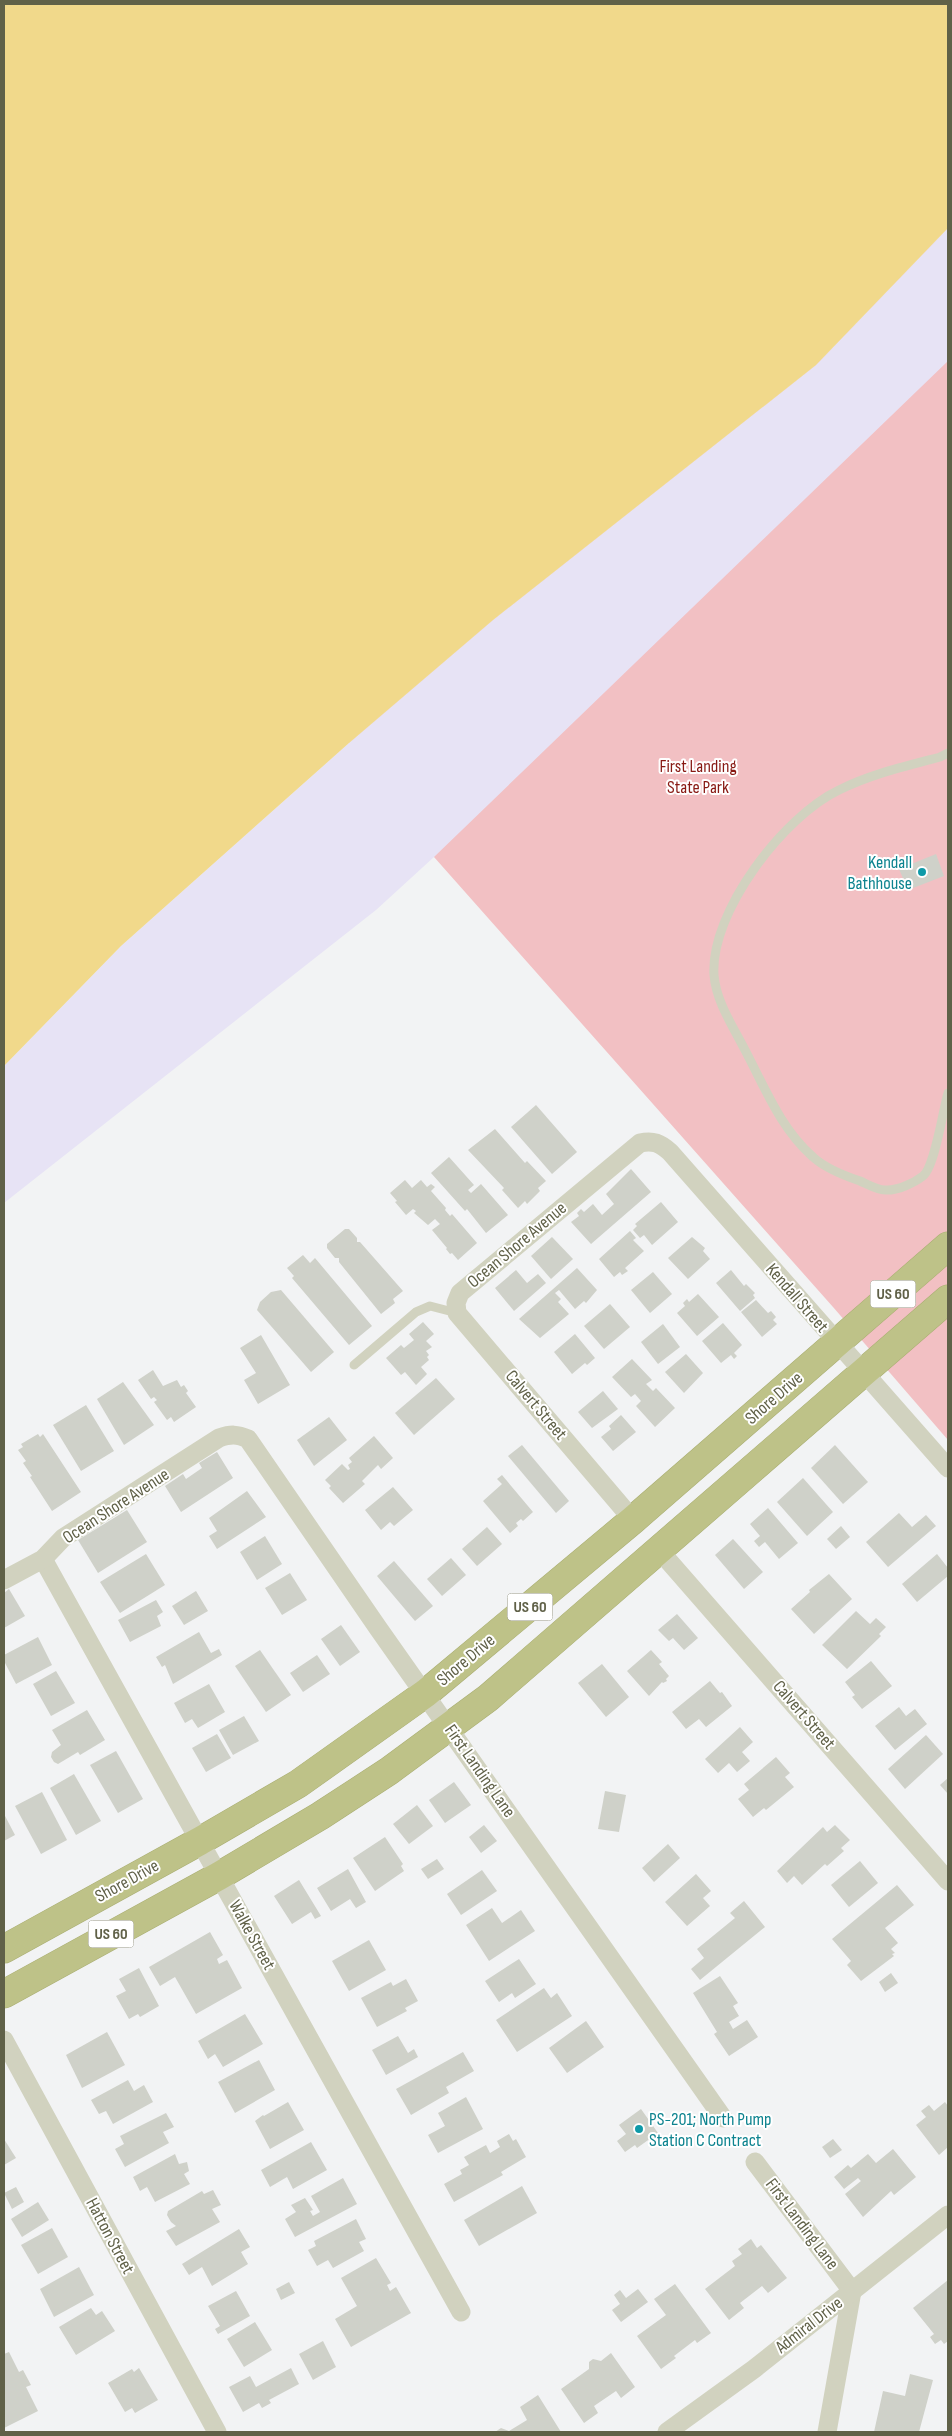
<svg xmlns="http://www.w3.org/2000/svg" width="952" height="2436" font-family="'Sofia Sans Condensed',sans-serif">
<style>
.green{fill:#f2c0c3}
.sand{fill:#e7e3f5}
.water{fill:#f1d98b}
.building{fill:#cfd1c9}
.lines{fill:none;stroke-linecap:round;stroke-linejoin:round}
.highway-casing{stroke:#aaae73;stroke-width:29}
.lane{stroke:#d1d2bf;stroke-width:9}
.street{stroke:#d1d2bf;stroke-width:19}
.highway{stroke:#bec288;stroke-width:28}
.culture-dot{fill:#0f9aa8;stroke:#fff;stroke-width:2}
.labels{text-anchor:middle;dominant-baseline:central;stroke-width:4;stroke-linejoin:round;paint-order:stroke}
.shield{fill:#fff;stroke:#90907f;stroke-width:1}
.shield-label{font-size:16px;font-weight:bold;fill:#606148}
.park-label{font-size:18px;fill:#881913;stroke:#fff}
.culture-label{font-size:18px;fill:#0d838f;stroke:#fff;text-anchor:end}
.street-label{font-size:18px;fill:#606148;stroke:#fff}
</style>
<rect width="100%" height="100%" fill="#f2f3f4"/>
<polygon class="green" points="948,228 948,1440 833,1307 434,857 349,743 493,620 816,365"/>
<polygon class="sand" points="948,228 948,361 434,857 376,910 4,1203 4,1066 121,946 349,743 493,620 816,365"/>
<polygon class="water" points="4,4 948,4 948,228 816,365 493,620 349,743 121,946 4,1066"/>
<g class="building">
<polygon points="936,854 944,876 908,890 899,869"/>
<polygon points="536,1105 577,1152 552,1174 511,1127"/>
<polygon points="495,1129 525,1163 527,1161 546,1181 538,1188 540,1191 527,1204 525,1201 518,1208 502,1190 504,1188 468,1150"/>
<polygon points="449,1157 474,1185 468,1190 471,1193 481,1184 508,1215 486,1233 467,1209 465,1211 431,1173"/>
<polygon points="631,1169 651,1192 591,1244 571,1222 579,1216 577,1213 581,1209 584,1212 593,1204 602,1215 614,1204 606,1194"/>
<polygon points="405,1180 412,1188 421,1180 427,1187 431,1184 435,1187 431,1191 446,1208 445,1210 450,1216 452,1214 477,1243 458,1260 452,1253 450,1254 446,1249 447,1248 432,1230 440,1224 435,1219 428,1225 414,1213 416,1211 413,1209 406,1215 395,1202 397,1201 390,1193"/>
<polygon points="661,1202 678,1222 652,1245 644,1235 640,1238 633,1230 637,1226 635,1224"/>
<polygon points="345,1229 349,1229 357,1238 357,1242 360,1242 403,1291 393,1299 395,1303 381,1314 339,1262 339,1258 335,1258 327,1248 327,1244"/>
<polygon points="630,1231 636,1238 633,1240 644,1251 625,1268 628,1271 622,1275 620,1272 614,1277 599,1259"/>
<polygon points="552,1237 573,1259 551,1279 531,1256"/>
<polygon points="692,1237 705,1248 703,1251 710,1259 688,1279 668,1258"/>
<polygon points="303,1255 310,1263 315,1258 372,1326 349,1345 292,1278 294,1276 287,1268"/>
<polygon points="577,1268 597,1290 586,1303 584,1301 575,1309 559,1290 555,1293 561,1299 558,1302 569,1314 540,1338 519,1319"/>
<polygon points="516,1270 527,1283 538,1274 546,1283 514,1311 495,1288"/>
<polygon points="731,1270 744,1286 746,1284 755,1293 753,1295 755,1298 740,1311 716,1283"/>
<polygon points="653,1272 672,1294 650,1313 631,1290"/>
<polygon points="281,1290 334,1352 311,1372 257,1310 260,1302 271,1292"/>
<polygon points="698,1294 719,1317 697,1336 677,1313 685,1306 683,1303 687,1299 689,1302"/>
<polygon points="756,1300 768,1313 771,1311 776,1317 773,1320 777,1324 762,1337 741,1312"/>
<polygon points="610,1304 630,1327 604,1349 584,1326"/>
<polygon points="423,1322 434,1334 426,1341 432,1347 426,1351 429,1355 427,1357 429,1360 421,1367 427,1374 416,1385 405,1372 401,1375 386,1358 401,1345 404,1348 414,1340 409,1334"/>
<polygon points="723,1323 742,1345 734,1353 737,1356 734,1359 731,1355 721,1363 702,1341"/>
<polygon points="663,1324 680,1347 658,1364 641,1342"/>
<polygon points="575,1334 595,1358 587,1365 585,1363 572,1374 554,1352"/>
<polygon points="261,1335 290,1385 258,1404 244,1380 256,1373 240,1348"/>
<polygon points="686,1354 703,1373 684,1393 665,1372"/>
<polygon points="632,1359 652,1380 646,1384 653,1391 656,1388 675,1408 655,1427 636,1406 641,1401 635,1394 631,1397 612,1377"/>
<polygon points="153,1370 163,1386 177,1380 181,1387 184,1385 188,1391 186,1393 196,1407 174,1422 171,1417 167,1420 154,1402 157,1400 154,1397 151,1399 138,1380"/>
<polygon points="436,1378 455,1399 414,1435 395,1413"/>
<polygon points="123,1382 154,1425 124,1445 97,1399"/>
<polygon points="603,1391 618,1409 592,1428 578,1412"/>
<polygon points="86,1405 114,1451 81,1471 53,1425"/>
<polygon points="621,1415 636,1432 613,1451 601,1437 611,1429 609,1426"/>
<polygon points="329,1417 347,1440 314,1466 297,1440"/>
<polygon points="38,1434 40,1437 43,1434 81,1492 52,1511 30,1477 32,1476 23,1463 26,1461 18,1450 23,1447 21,1444"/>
<polygon points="374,1436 393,1458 381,1469 378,1465 362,1481 365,1484 343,1503 329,1488 331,1486 325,1480 342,1464 348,1470 350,1469 348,1465 352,1462 349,1458"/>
<polygon points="522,1445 569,1501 556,1513 508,1456"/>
<polygon points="835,1445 868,1482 843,1504 811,1468"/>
<polygon points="217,1452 233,1478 181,1512 165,1486 183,1474 186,1479 202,1468 199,1463"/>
<polygon points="502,1475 533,1512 523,1521 521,1519 516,1523 518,1526 510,1533 483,1501 502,1484 497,1479"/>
<polygon points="803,1478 833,1512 807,1536 777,1502"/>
<polygon points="393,1487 413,1510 394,1526 390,1522 381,1530 365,1510"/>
<polygon points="247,1491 266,1517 217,1549 209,1536 217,1531 209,1518"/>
<polygon points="768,1508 798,1543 779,1559 765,1542 759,1547 754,1541 760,1536 750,1524"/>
<polygon points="127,1510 147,1542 98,1573 78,1540"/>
<polygon points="899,1513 912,1527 926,1515 936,1526 888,1567 866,1542"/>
<polygon points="841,1526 850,1537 836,1549 827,1539"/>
<polygon points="487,1527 502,1544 477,1566 462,1549"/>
<polygon points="265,1536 282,1564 257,1580 240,1552"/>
<polygon points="733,1539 763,1572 744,1589 715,1555"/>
<polygon points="146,1554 165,1585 120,1613 100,1582"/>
<polygon points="937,1554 948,1568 948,1576 917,1602 902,1584"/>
<polygon points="451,1558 466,1575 442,1596 427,1579"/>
<polygon points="394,1561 433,1606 415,1621 377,1576"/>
<polygon points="290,1573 307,1600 282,1615 265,1588"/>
<polygon points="829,1574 852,1599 814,1634 791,1609 810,1592 809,1590"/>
<polygon points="9,1589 25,1616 4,1628 4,1593"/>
<polygon points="196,1591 208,1611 184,1625 172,1606"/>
<polygon points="156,1600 163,1612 157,1616 161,1626 130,1642 118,1620"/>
<polygon points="856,1611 870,1624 876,1618 886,1627 879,1634 881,1636 847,1669 822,1645"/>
<polygon points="677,1614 698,1638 684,1650 673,1638 669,1641 658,1630"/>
<polygon points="341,1625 360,1652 340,1666 321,1639"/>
<polygon points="199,1632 211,1653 219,1649 222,1655 173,1684 165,1665 162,1667 156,1657"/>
<polygon points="38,1637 52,1665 16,1684 4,1661 4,1655"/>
<polygon points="260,1650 291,1695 266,1712 235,1666"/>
<polygon points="651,1650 662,1662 659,1664 669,1676 666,1679 667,1681 663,1683 662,1682 649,1696 627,1671"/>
<polygon points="317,1655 330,1674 303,1692 290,1673"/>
<polygon points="871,1661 892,1686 862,1709 852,1697 855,1695 845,1682"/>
<polygon points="602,1664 629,1697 606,1717 578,1683"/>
<polygon points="56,1671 75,1703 51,1716 33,1684"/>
<polygon points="710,1681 720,1693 722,1692 732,1706 706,1727 699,1719 686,1729 672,1712"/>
<polygon points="209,1684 225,1712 198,1728 192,1719 185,1723 174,1703"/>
<polygon points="899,1707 906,1716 915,1709 927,1724 895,1750 875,1726"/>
<polygon points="87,1710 105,1740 80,1755 78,1752 58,1764 54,1762 51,1757 52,1752 61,1745 52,1730"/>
<polygon points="244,1716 259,1741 233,1755 219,1730"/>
<polygon points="740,1727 753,1742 742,1752 750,1761 737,1772 729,1763 718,1773 705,1759"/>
<polygon points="217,1734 231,1758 206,1772 192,1748"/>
<polygon points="926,1735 943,1754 905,1789 888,1769"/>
<polygon points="116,1751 143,1799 118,1813 90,1765"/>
<polygon points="776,1757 790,1773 785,1777 794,1787 766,1810 764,1808 753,1817 738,1799 749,1790 744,1784"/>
<polygon points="74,1774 101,1821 76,1835 50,1788"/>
<polygon points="948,1778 948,1794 940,1785"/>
<polygon points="454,1782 471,1805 445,1823 429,1800"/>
<polygon points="605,1791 626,1795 619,1832 598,1829"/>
<polygon points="42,1792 67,1840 41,1854 15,1806"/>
<polygon points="417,1805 433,1826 409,1844 393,1824"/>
<polygon points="4,1814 15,1835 4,1841"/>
<polygon points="484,1825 497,1841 481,1853 469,1837"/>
<polygon points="835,1825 850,1840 841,1848 844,1851 827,1866 825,1864 802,1885 794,1876 787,1883 777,1871 823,1827 827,1832"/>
<polygon points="385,1837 403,1864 401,1866 404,1871 375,1891 353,1858"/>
<polygon points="668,1844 680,1858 654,1882 642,1868"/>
<polygon points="437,1859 444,1869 428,1879 421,1869"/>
<polygon points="860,1861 878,1883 849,1907 831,1885"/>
<polygon points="348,1869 366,1902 356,1908 350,1899 331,1911 317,1888"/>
<polygon points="482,1870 497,1891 461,1915 447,1894"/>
<polygon points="696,1874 711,1891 703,1898 710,1906 687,1926 665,1902"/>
<polygon points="299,1880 321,1916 315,1919 311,1912 292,1924 274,1896"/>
<polygon points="897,1885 914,1905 885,1928 898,1943 891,1949 895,1953 892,1954 894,1956 861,1981 847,1965 851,1961 832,1939"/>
<polygon points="744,1901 765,1927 700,1980 691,1969 704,1958 697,1949 735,1918 730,1913"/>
<polygon points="492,1908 502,1923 521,1910 535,1931 489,1961 466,1925"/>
<polygon points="210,1932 223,1955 217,1959 219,1964 227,1960 242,1988 196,2014 175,1977 160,1986 149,1967"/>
<polygon points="369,1940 386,1970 349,1991 332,1961"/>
<polygon points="519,1959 536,1984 515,1998 512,1993 499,2002 485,1981"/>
<polygon points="139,1968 159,2006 140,2017 138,2014 129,2019 116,1996 126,1991 119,1979"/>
<polygon points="891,1973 898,1983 885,1992 879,1982"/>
<polygon points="720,1976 738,2003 733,2006 739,2016 729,2022 733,2029 747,2020 758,2037 729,2056 714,2034 717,2032 693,1993"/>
<polygon points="406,1979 418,2001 405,2008 407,2011 377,2027 361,1998 391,1982 393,1986"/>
<polygon points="544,1988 551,1998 557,1993 572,2016 517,2052 496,2020"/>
<polygon points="245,2014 263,2044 223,2067 215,2054 208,2059 198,2041"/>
<polygon points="586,2021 604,2047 567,2073 549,2048"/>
<polygon points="107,2032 125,2065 82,2088 66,2055"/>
<polygon points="398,2036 408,2053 414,2049 418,2057 386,2075 372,2050"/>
<polygon points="463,2052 474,2071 446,2087 449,2093 411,2115 396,2089"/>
<polygon points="259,2060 275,2090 235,2113 218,2082"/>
<polygon points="128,2080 134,2091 144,2085 153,2102 113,2124 106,2111 99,2114 91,2100"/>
<polygon points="466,2097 483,2129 438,2153 428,2135 445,2126 438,2113"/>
<polygon points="288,2102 304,2130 270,2149 255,2121 263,2115 264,2116"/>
<polygon points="945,2102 948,2106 948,2147 939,2155 916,2125 926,2117 921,2111 929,2105 934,2111"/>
<polygon points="641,2109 658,2133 637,2148 635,2145 625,2152 617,2141 626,2134 619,2125"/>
<polygon points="166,2113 174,2127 163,2132 169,2143 125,2167 115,2149 124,2144 120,2136"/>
<polygon points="509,2134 513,2141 516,2139 526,2157 501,2172 503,2175 454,2202 444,2184 462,2174 460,2170 469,2165 464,2157 486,2145 490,2153 500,2147 497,2141"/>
<polygon points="4,2139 16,2158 4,2165"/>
<polygon points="833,2139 842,2150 830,2158 822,2147"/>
<polygon points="311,2142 327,2170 293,2189 287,2177 270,2187 261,2170"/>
<polygon points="893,2149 916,2177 894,2195 891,2191 863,2217 845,2194 861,2181 858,2178 844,2189 834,2177 848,2165 851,2168 868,2154 876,2163"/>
<polygon points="175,2154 179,2164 187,2162 189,2171 184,2174 190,2184 155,2202 147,2187 140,2191 133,2177"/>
<polygon points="343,2178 357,2204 295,2237 285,2219 296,2212 291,2205 305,2198 313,2210 310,2211 313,2216 320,2212 311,2196"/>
<polygon points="522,2186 537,2213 479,2246 464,2220"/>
<polygon points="16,2187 24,2202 12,2209 4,2193"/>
<polygon points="213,2190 221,2205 212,2209 220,2222 176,2246 166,2231 176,2226 171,2222 167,2215 168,2211 202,2191 204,2194"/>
<polygon points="38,2202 49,2220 22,2237 11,2219"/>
<polygon points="356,2219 366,2239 359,2242 364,2251 333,2268 328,2260 317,2266 308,2250 316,2246 314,2241"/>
<polygon points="52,2228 68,2257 38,2274 21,2245"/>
<polygon points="239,2229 250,2247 241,2252 248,2264 212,2286 202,2267 189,2275 182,2264"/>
<polygon points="751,2239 757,2248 761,2245 787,2278 768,2293 762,2286 740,2303 744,2308 729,2320 705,2289 735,2266 732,2261 742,2254 738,2249"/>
<polygon points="376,2258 391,2283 387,2285 390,2291 396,2287 411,2313 351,2347 335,2319 357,2306 341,2278"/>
<polygon points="79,2267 94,2295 54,2317 40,2289"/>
<polygon points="948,2280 948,2341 944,2344 941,2340 935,2344 930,2337 934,2334 913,2308"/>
<polygon points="289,2282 295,2293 281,2300 276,2289"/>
<polygon points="675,2284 711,2333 697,2343 695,2340 674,2356 676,2358 661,2369 637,2336 666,2315 654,2299"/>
<polygon points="638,2289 648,2302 621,2322 612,2310 620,2304 614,2295 620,2290 626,2298"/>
<polygon points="236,2291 250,2316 218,2334 215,2329 220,2326 208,2306"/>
<polygon points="91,2308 96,2315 102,2311 115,2331 76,2355 59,2327"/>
<polygon points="255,2322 272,2350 244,2367 227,2339"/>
<polygon points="323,2341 336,2367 313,2380 299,2354"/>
<polygon points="9,2352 19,2372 23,2370 31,2385 26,2387 38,2411 4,2428 4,2354"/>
<polygon points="611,2353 635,2387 621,2398 616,2391 594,2406 598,2413 584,2423 561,2389 589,2369 589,2362 593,2359 601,2361"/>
<polygon points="139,2368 158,2400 135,2413 132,2408 125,2412 108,2383 132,2369 134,2372"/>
<polygon points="291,2368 299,2384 269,2400 271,2403 262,2408 259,2403 243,2412 229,2387 250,2376 256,2387"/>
<polygon points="910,2374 933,2380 919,2432 874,2432 883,2391 905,2396"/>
<polygon points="538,2395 561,2432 495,2432 501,2428 509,2431 527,2420 520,2407"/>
</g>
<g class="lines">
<g class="highway-casing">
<g id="highway">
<polyline points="4,1949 200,1841 298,1784 426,1693 633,1520 948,1246"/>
<polyline points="4,1994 219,1876 320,1816 389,1771 488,1698 948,1299"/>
</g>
</g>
<g class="lane">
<path d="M948,753L940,757C906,766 871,774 839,790C784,816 710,912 714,975C716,1002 734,1028 746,1052C765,1088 781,1129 813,1157C825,1168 845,1176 860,1181C867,1184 877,1190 885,1190C897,1191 914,1183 923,1176C935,1167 943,1109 948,1093"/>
<polyline points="354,1365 416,1312 430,1306 457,1313"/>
</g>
<g class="street">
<path d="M633,1520L457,1313L456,1303L460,1293L640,1143C653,1140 660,1143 670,1152L948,1468"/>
<polyline points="659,1550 948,1881"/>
<polyline points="43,1559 461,2312"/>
<path d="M4,1580L43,1559L63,1538L219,1438C231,1434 237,1434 248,1439L378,1628L723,2118"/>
<polyline points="4,2040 217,2432"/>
<polyline points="755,2162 852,2291 827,2432"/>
<polyline points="667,2432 754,2369 948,2215"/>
</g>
<use href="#highway" class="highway"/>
</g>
<g class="culture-dot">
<circle cx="922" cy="872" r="5"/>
<circle cx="639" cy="2129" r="5"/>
</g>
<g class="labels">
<g class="shield">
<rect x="870.5" y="1280.5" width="45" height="27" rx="4"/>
<rect x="507.5" y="1593.5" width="45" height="27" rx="4"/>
<rect x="88.5" y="1920.5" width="45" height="27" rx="4"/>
</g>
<g class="shield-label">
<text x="893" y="1294">US 60</text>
<text x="530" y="1607">US 60</text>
<text x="111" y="1934">US 60</text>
</g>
<g class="park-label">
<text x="698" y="766">First Landing<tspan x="698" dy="21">State Park</tspan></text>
</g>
<g class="culture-label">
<text x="912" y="862">Kendall<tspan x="912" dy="21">Bathhouse</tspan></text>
<text x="649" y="2119" text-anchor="start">PS-201; North Pump<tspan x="649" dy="21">Station C Contract</tspan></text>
</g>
<g class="street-label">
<text transform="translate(517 1245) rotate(-40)">Ocean Shore Avenue</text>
<text transform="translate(797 1298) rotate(49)">Kendall Street</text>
<text transform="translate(774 1398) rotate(-41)">Shore Drive</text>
<text transform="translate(536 1405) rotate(50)">Calvert Street</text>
<text transform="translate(116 1506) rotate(-33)">Ocean Shore Avenue</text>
<text transform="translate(466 1660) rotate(-40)">Shore Drive</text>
<text transform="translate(804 1715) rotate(49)">Calvert Street</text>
<text transform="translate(480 1771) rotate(55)">First Landing Lane</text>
<text transform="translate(127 1881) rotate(-29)">Shore Drive</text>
<text transform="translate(252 1935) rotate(61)">Walke Street</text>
<text transform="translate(802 2224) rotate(53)">First Landing Lane</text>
<text transform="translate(110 2236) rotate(62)">Hatton Street</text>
<text transform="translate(809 2325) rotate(-38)">Admiral Drive</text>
</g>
</g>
<rect width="952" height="2436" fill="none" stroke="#606148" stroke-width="10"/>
</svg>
